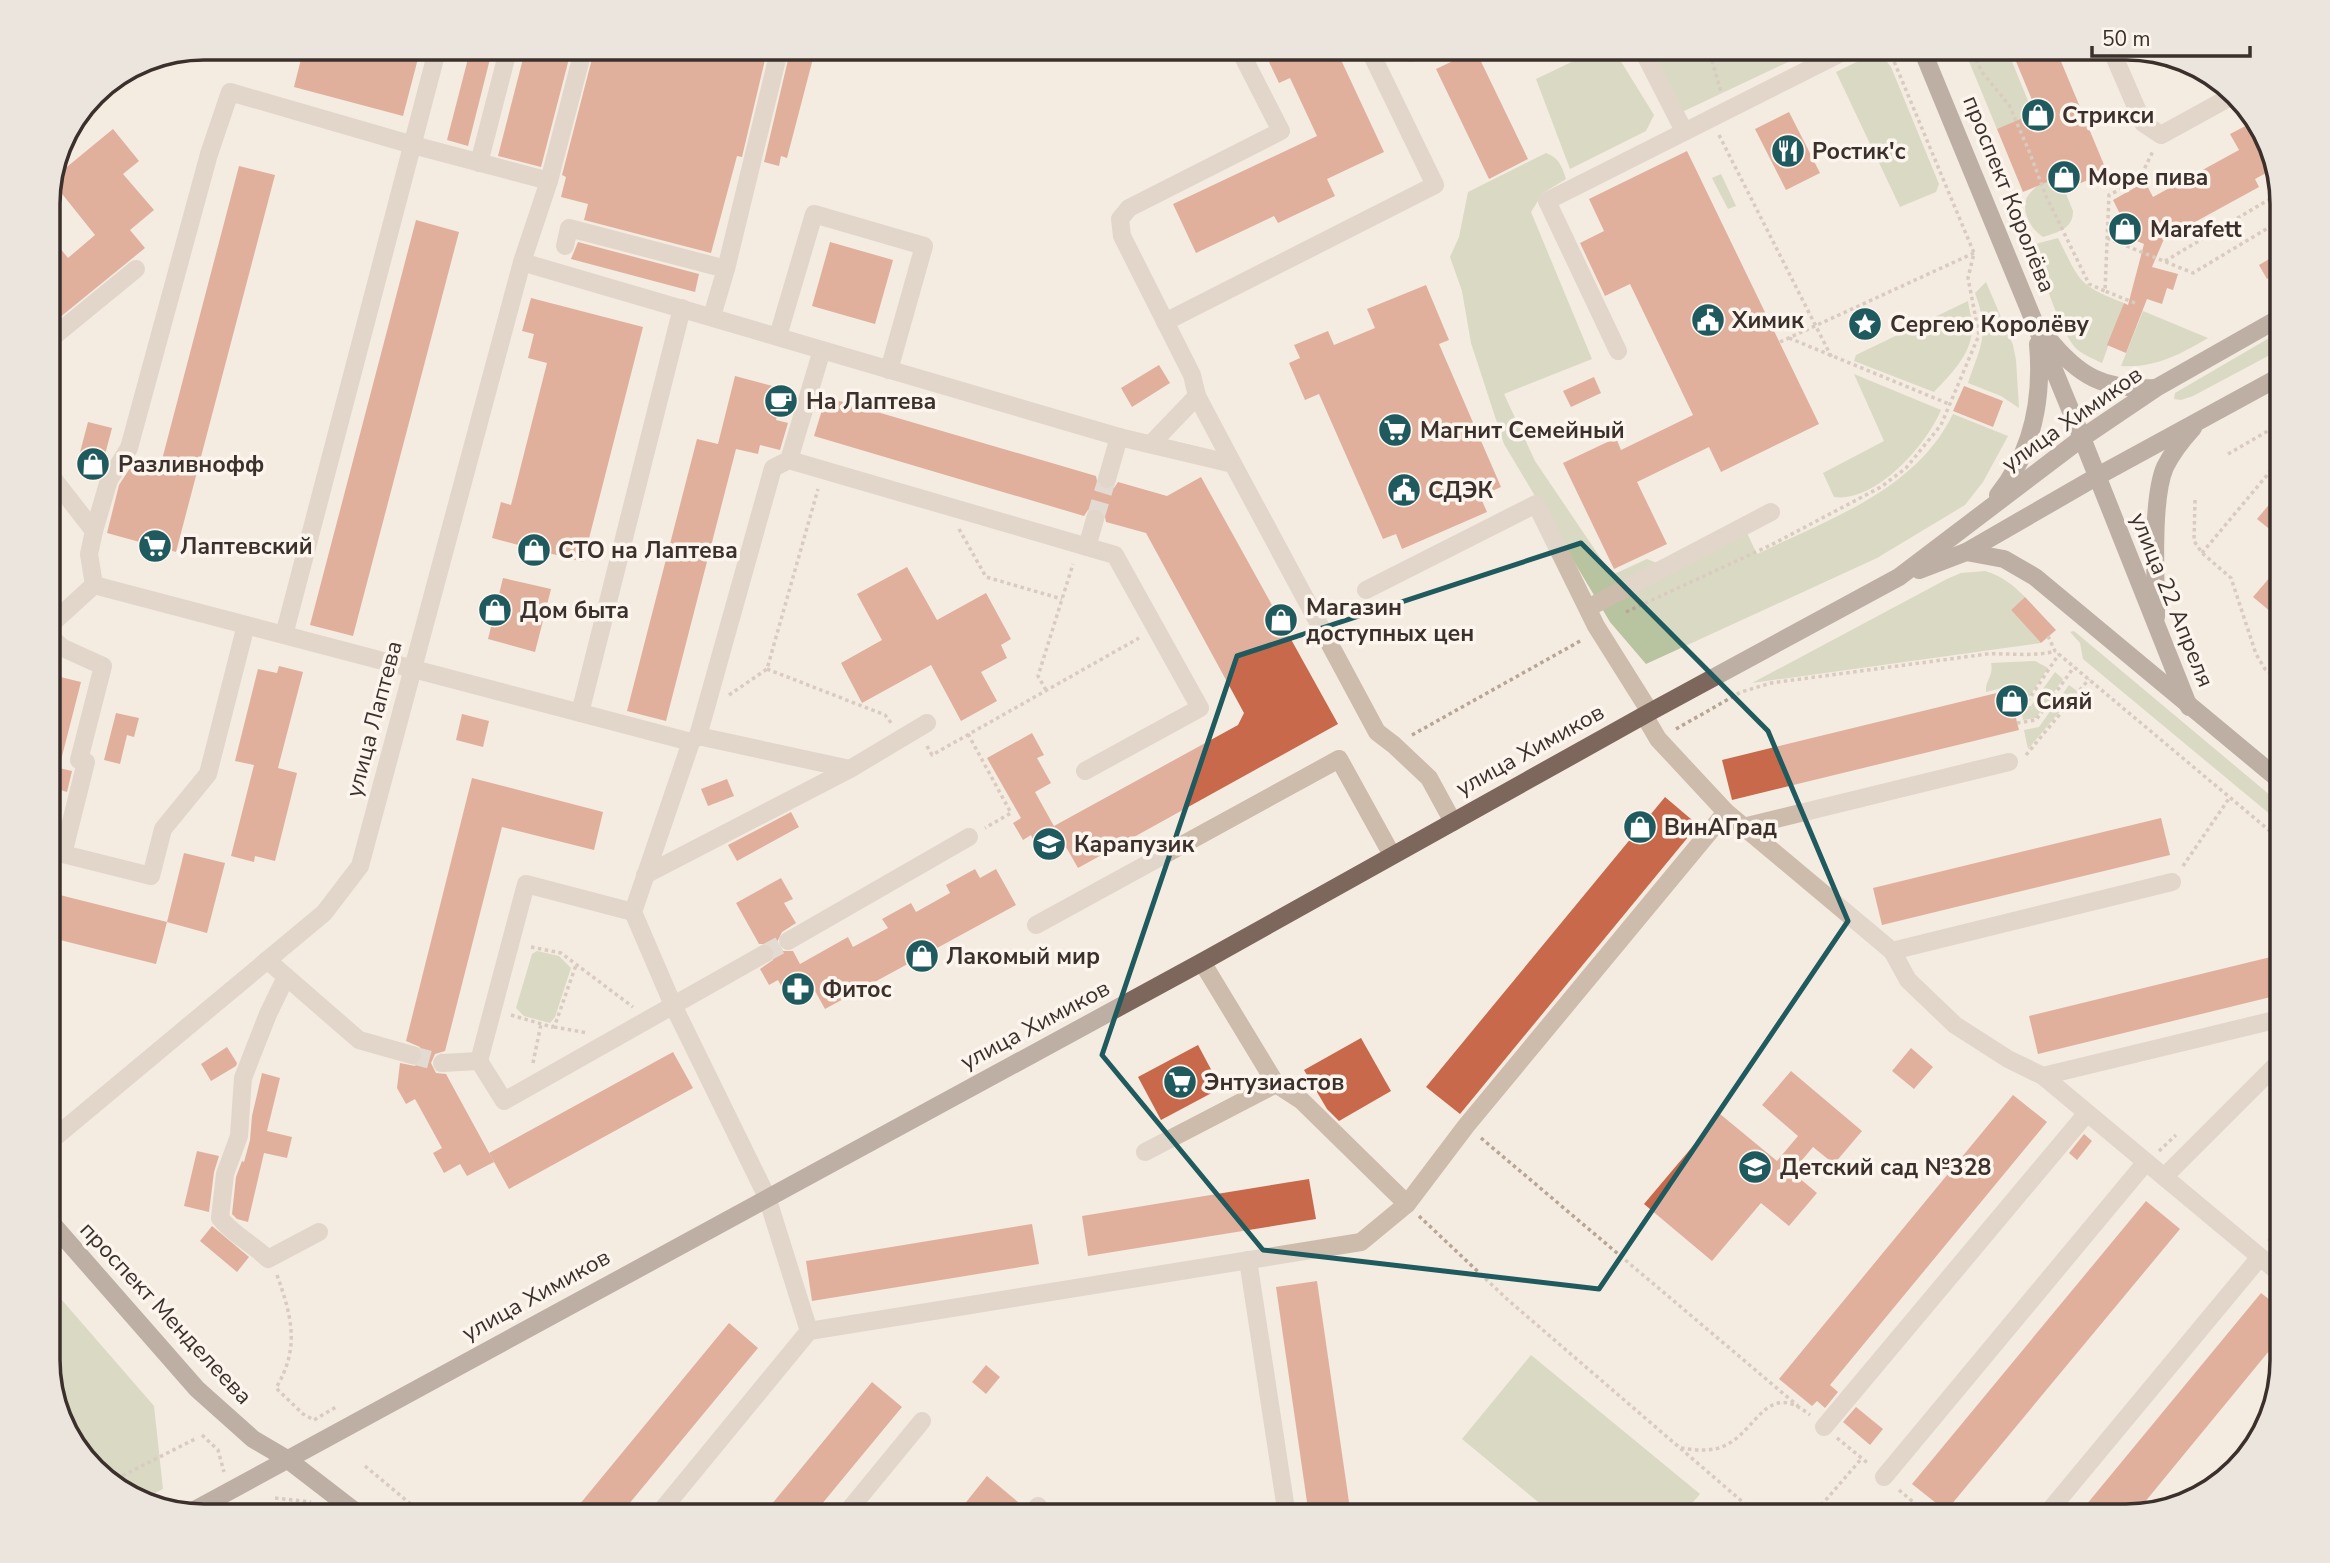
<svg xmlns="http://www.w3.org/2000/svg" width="2330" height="1563" font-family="'Nunito Sans',sans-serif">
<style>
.green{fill:#b8c4a0}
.building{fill:#c8694b}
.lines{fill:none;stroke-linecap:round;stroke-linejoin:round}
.minor-tunnel{stroke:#cfc6bd;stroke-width:18;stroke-dasharray:18 9;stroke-linecap:butt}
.path{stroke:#b9a596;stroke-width:3.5;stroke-dasharray:3.5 3.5;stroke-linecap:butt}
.minor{stroke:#cdbbac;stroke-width:18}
.major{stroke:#7d675c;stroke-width:18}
.marked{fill:none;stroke:#1f5a5e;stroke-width:5;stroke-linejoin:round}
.labels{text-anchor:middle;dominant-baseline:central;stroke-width:7;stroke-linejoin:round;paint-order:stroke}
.poi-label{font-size:23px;font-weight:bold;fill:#3b302b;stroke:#fbf5ee;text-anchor:start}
.street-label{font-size:23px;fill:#3b302b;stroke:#fbf5ee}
.rim{fill:none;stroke:#3b302b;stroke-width:3.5}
</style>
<rect width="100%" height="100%" fill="#f4ebe1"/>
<g class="green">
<polygon points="1603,47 1612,47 1654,115 1646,131 1570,169 1536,79"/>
<polygon points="1651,47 1820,47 1682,112"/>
<path d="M1963,47H2006L2073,211C2073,229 2058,232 2043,237C2032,230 2022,214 2026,200C2027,195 2033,190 2037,186L1997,129Z"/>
<polygon points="1871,55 1884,58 1891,67 1939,184 1936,192 1900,207 1836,72"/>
<path d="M1546,153C1559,158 1562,166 1566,179L1543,193L1531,212L1592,359L1504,394L1535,461L1612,575L1647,559L1667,567L1744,527L1757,554C1829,519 1915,491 1953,414L2008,436L1983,482L1965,505L1877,558L1646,664L1610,622L1504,444L1471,343L1462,291L1450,257L1459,237L1468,192Z"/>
<polygon points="1721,174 1736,206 1728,209 1712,178"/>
<path d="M2058,238C2080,281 2077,285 2124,303L2102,363C2092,358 2080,354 2073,345C2056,321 2043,274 2032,245Z"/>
<path d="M1986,282L2013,345L2016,360L2019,408L2001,396L1968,383C1981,345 1990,334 1975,293Z"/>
<path d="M1968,301C1969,310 1973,321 1972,330C1971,355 1950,375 1934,392L1854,361L1856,355Z"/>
<path d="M2143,311L2208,338C2179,355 2155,368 2121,366Z"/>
<polygon points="2283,330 2283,348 2193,396 2181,400 2174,399 2175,393"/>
<path d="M1854,374L1941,410C1926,446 1875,503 1834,497L1823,473L1884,441Z"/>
<path d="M1985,571C2002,576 2013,585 2025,597L2011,610L2041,643L1752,683L1947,579L1961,573Z"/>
<polygon points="2074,631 2283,806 2283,825 2083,659 2080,643 2070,632"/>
<path d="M2035,661L2048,668L2029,697L2016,699L2013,685L1986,692C1985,680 1994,676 1991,663Z"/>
<polygon points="2055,672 2063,679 2036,718 2023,720 2021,707 2031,706"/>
<polygon points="2069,685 2077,691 2028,749 2024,730 2039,727"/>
<polygon points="537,951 559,956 571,968 555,1017 550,1023 524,1016 516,1008 532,954"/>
<polygon points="48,1284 154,1406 163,1489 145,1498 117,1489 68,1437 48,1369"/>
<polygon points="1531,1355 1700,1494 1681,1516 1555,1516 1462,1439"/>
</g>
<g class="building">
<polygon points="304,47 355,60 357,47 421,47 403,116 294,87"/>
<polygon points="471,47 493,47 468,146 447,140"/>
<polygon points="526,47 572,47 541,167 498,156"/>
<polygon points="595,47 768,47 742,157 737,156 711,253 584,220 588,204 561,197 566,177 562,175"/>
<polygon points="791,47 816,47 787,158 781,156 779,166 764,162"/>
<polygon points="1275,47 1335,47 1384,152 1327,179 1335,196 1278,223 1274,216 1196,253 1173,204 1317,136 1290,78 1279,83 1269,62 1280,57"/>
<polygon points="1448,47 1474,47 1528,159 1489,179 1436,69 1455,60"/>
<polygon points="2010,47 2055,47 2107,172 2069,188 2064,175 2023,192 1997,129 2037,112"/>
<polygon points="1789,112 1820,173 1786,190 1755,129"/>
<polygon points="2255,121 2266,134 2274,165 2266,169 2268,172 2255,179 2259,187 2164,239 2152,267 2178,274 2173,290 2167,288 2162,304 2147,299 2126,353 2107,345 2124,303 2128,305 2144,244 2122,235 2126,226 2113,200 2145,182 2153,197 2239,150 2230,134"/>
<polygon points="113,129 139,161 123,174 154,210 130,230 145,248 48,327 48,233 68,258 95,235 51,180"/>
<polygon points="1687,151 1819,424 1721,472 1709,447 1637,482 1667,544 1614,569 1563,463 1616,438 1621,450 1693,415 1630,284 1605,296 1580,243 1604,231 1589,199"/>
<polygon points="239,166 275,175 176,552 107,533 119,485 130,468 158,475"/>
<polygon points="416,220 459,232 353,636 310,625"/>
<polygon points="578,242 699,274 695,292 571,259"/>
<polygon points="830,242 893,260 875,324 812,306"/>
<polygon points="2283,251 2283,270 2267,279 2259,265"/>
<polygon points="1426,285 1449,340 1439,344 1501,487 1480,496 1487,512 1402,549 1396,534 1383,539 1319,394 1305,400 1289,363 1300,358 1294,345 1328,331 1334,345 1375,328 1367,309"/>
<polygon points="531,298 643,327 583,562 492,538 501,502 511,505 547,363 528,358 534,334 522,331"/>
<polygon points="1159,365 1170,383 1132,407 1121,388"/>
<polygon points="735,376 784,389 776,420 788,423 780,450 760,445 758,454 736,449 666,721 627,711 697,439 718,444"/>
<polygon points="1594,377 1601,393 1571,407 1563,391"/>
<polygon points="1964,386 2003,401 1993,427 1953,411"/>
<polygon points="826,397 1096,476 1098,486 1105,490 1114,488 1118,482 1167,496 1201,477 1338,724 1078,868 1054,826 1238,725 1244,713 1146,533 1106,522 1104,512 1097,508 1088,510 1084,516 814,436"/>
<polygon points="88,422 112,428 102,466 78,460"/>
<polygon points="2283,488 2283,540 2257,519"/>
<polygon points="2283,562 2283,622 2253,597"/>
<polygon points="907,567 937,620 986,593 1011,639 1001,645 1007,658 981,672 997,701 961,721 931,665 862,703 841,663 882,640 857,594"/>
<polygon points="503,578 551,589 535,652 488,639"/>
<polygon points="2025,597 2056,630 2041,643 2011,610"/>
<polygon points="279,666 303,672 278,768 297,773 275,861 255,856 254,862 231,856 254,765 235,761 258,669 277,673"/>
<polygon points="48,674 81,682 59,768 72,771 67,792 54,788 54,790 48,790"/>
<polygon points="2009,690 2019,730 1732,800 1722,760"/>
<polygon points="116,713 139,718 134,737 127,735 120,764 104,760"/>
<polygon points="462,714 489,721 483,747 456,740"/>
<polygon points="1032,733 1044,755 1037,758 1051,783 1035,792 1060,837 1038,850 1031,835 1023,840 1013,823 1021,818 987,758"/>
<polygon points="472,778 603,812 594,850 502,827 445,1051 435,1054 431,1063 436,1073 446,1074 494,1162 467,1176 460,1164 444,1173 433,1153 442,1148 415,1099 406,1104 397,1088 400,1063 415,1066 423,1057 420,1047 406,1041"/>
<polygon points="727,779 734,796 708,806 701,789"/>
<polygon points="1665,797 1698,825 1460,1114 1426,1087"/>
<polygon points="791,812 799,827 737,861 728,845"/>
<polygon points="2161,818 2170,855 1882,925 1873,888"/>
<polygon points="184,853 225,863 207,933 167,922"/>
<polygon points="975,869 980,878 996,869 1016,905 825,1009 810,982 786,995 778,980 769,985 760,969 773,960 774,949 769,944 759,944 736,903 781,878 793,899 784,903 796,923 782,932 777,942 783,951 793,951 800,964 848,937 853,947 888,928 882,919 911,903 916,912 950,893 946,885"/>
<polygon points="48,892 167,922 156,964 48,937"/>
<polygon points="2283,954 2283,994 2038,1054 2029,1016"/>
<polygon points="1361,1038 1391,1091 1339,1121 1327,1109 1304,1070"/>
<polygon points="1198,1045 1221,1088 1161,1120 1138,1077"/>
<polygon points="227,1047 237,1063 236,1066 211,1081 201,1064"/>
<polygon points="1911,1048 1933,1067 1914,1089 1892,1071"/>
<polygon points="673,1052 693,1088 509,1189 489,1153"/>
<polygon points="1791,1071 1862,1131 1834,1164 1813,1147 1792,1172 1817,1193 1789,1226 1761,1203 1712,1261 1644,1204 1720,1114 1777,1161 1798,1136 1762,1105"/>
<polygon points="262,1073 280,1078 267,1131 292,1137 287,1158 264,1153 248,1222 237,1219 232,1214 236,1177 242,1161 244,1162 250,1140 252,1116"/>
<polygon points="2013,1095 2047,1122 1830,1385 1838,1392 1825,1408 1817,1401 1812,1406 1779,1379"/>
<polygon points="2084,1134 2092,1141 2077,1160 2069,1153"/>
<polygon points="197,1151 219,1156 214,1172 209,1212 184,1206"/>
<polygon points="1309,1179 1316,1219 1088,1256 1082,1216"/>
<polygon points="2146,1201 2180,1229 1946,1511 1912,1484"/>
<polygon points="1032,1224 1039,1264 812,1301 806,1261"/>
<polygon points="212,1226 249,1257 237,1272 200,1241"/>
<polygon points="1317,1281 1351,1516 1309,1516 1276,1287"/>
<polygon points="2261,1293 2283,1310 2283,1334 2135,1514 2077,1516"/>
<polygon points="729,1323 758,1348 738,1372 619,1516 570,1516"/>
<polygon points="986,1365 1000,1377 986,1394 972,1382"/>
<polygon points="872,1382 902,1407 840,1482 812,1516 762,1516"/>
<polygon points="1856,1407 1883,1429 1870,1445 1843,1422"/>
<polygon points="987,1476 1018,1502 1006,1516 955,1516"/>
</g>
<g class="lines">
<g class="minor-tunnel">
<polyline points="1095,519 1107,479"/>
<polyline points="764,954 788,941"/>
<polyline points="412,1055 442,1063"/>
</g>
<g class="path">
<polyline points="1708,47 1721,92"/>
<polyline points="1970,47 1982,72 2009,105 2029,151 2046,196 2089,284 2105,291"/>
<polyline points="1719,135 1832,358"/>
<polyline points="2107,238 2193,273 2283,219"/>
<polyline points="2165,261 2280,193"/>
<polyline points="2135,303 2105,291 2109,195 2139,180 2153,151"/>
<polyline points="1789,338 1949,404"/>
<polyline points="1780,342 1974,253"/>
<polyline points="2228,454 2266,432 2283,418"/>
<polyline points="2195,500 2194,541 2202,553 2231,578 2256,654 2265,669 2283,684"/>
<polyline points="959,529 986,577 1062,599"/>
<polyline points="2202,553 2283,456"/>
<polyline points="1626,612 1771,545 1881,487 1906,468 1941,425 1979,335 1968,278 1974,253 1888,47"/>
<polyline points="2048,636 2055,651 2283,842"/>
<polyline points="767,669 885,715 892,724"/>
<polyline points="1046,690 1038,676 1073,564"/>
<polyline points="729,695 767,669 818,489"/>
<polyline points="2012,701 2029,699 2059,654"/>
<polyline points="2017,723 2036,720 2074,667"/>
<path d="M1676,729L1741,692L1771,683L1987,654C2010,653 2034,657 2055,651"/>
<polyline points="968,734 1011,813 985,828"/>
<polyline points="1412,735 1582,640"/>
<polyline points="927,746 932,755 1139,638"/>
<polyline points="2026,755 2089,679"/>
<polyline points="2183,866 2230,797"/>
<polyline points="531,947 561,953 633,1007"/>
<polyline points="511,1015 552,1027 555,1025 576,965"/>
<polyline points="554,1027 588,1033"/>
<polyline points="533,1063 541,1024"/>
<polyline points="1481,1138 1798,1406"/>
<polyline points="2159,1151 2176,1135"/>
<polyline points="1419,1216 1508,1300 1759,1516"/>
<polyline points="2269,1241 2283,1215"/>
<path d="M277,1275C292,1317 300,1348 276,1388L303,1414L314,1420L336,1407"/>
<polyline points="202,1435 218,1450 224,1472"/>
<polyline points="1837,1438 1869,1464"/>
<path d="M1681,1448C1695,1450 1711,1452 1724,1446C1758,1431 1766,1379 1810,1415"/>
<polyline points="365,1466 425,1516"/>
<polyline points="110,1482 195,1439"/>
<polyline points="1899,1490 1930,1516"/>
<polyline points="275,1498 311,1502"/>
<polyline points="1812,1516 1862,1458"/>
</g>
<g class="minor">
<polyline points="1641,47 1684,131"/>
<polyline points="2110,47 2143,123 2161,135 2232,96"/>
<polyline points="1411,53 1425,47"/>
<polyline points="479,163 509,47"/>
<polyline points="565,246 569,228 726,269"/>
<polyline points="522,262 1119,437 1233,464 1377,732 1394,745 1429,778 1453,822"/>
<polyline points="712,316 726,269 780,47"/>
<polyline points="1165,322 1435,185 1368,47"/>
<polyline points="778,336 814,214 924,246 889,370"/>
<polyline points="48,341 136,269"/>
<polyline points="1618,351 1547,201 1853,47"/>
<polyline points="1151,444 1197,396"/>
<polyline points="789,460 822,350"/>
<polyline points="1233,464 1197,396 1192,375 1122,236 1120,219 1129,208 1281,131 1238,47"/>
<polyline points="48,472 94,531"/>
<polyline points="1107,479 1119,437"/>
<polyline points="1087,547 1095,519"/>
<polyline points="94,585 89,554 94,531 109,480 129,448 209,154 230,92 413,145 549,181"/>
<polyline points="94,585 691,742"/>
<polyline points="1366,590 1536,504 1596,626 1650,712"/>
<polyline points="1588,608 1771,512"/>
<polyline points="48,627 94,585"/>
<polyline points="48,635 63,648 103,666 79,760 86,762 63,854 151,876 163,829 208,774 246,625"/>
<polyline points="284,635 438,47"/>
<polyline points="580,713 682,308"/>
<polyline points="1644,715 1658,739 1726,812 1892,951 1908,980 1955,1025 2008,1059 2043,1076 2283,1276"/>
<polyline points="698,736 850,769"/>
<polyline points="1743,827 2009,762"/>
<polyline points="645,875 850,769 927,723"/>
<polyline points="633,912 526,884 479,1061 504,1101 764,954"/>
<polyline points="1036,925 1339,759 1392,855"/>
<polyline points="788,941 969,837"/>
<polyline points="1892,951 2172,882"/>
<polyline points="267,960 359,1040 412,1055"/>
<polyline points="1202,962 1276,1084 1302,1101 1407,1204"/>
<path d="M286,977L268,1014L243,1078L239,1136L225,1174L220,1218C233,1235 253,1244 268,1259L319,1232"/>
<polyline points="442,1063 479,1061"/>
<polyline points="2043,1076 2283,1018"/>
<polyline points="48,1143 324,913 360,866 522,262 549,181 584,47"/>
<polyline points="1145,1152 1276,1084"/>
<polyline points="2164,1177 2283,1058"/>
<polyline points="1248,1260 1287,1516"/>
<polyline points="809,1331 767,1197 673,1005 633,912 691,742 698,736 773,468 789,460 1115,555 1200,708 1085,771"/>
<polyline points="1824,1427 2087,1113"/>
<polyline points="1884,1477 2146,1162"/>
<polyline points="657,1516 809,1331 1361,1242 1407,1204 1466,1126 1726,812"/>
<polyline points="844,1516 922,1421"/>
<polyline points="1029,1516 1038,1506"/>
<polyline points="2045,1516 2260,1257"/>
</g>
<g class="major">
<polyline points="1921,47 2082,438 2189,707"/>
<path d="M2047,337C2079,377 2104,390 2155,388"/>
<path d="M1998,495C2033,451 2043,400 2038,344"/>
<polyline points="1966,552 2004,559 2035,577 2283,783"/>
<polyline points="1919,570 1966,552 2096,477 2283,375"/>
<path d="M2156,617C2156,579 2151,500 2165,467C2172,453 2182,440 2193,428"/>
<polyline points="48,1219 197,1389 253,1439 287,1459 361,1516"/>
<polyline points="191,1512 1202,962 1650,712 1899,577 2082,438 2156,388 2283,316"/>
</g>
</g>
<path d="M0 0H2330V1563H0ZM1581,543L1768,731L1848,921L1599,1289L1263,1250L1102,1055L1237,656Z" fill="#f4ebe1" fill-opacity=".55" fill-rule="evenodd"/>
<path class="marked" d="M1581,543L1768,731L1848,921L1599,1289L1263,1250L1102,1055L1237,656Z"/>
<defs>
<g id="shop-disc" transform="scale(1.75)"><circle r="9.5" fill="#1f5a5e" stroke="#fbf5ee"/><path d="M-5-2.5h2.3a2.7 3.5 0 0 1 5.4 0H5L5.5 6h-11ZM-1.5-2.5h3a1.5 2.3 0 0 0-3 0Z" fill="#fff"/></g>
<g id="restaurant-disc" transform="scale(1.75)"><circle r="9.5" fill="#1f5a5e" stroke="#fbf5ee"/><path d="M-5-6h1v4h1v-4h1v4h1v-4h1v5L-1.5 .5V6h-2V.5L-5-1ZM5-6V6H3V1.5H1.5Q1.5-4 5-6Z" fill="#fff"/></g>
<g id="civic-disc" transform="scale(1.75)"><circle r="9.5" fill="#1f5a5e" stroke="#fbf5ee"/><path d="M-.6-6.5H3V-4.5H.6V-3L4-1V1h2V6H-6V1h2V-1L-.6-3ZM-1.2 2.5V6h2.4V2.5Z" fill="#fff"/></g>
<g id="sight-disc" transform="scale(1.75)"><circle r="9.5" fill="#1f5a5e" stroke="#fbf5ee"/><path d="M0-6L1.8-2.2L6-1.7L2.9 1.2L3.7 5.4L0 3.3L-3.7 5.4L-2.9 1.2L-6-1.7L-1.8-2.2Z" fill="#fff"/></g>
<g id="cafe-disc" transform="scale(1.75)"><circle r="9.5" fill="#1f5a5e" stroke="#fbf5ee"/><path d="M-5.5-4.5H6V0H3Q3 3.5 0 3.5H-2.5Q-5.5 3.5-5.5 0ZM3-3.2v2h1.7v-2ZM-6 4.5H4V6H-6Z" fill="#fff"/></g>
<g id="supermarket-disc" transform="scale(1.75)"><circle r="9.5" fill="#1f5a5e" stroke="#fbf5ee"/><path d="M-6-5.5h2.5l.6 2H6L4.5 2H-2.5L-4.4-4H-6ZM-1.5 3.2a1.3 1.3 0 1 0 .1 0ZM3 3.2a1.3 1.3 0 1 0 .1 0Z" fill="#fff"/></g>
<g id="school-disc" transform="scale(1.75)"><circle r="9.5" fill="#1f5a5e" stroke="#fbf5ee"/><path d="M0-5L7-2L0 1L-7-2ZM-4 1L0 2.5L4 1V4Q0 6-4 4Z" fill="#fff"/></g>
<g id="pharmacy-disc" transform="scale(1.75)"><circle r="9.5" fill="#1f5a5e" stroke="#fbf5ee"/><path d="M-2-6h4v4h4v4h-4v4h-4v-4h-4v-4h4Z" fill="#fff"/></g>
</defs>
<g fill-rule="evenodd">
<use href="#shop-disc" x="2038" y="115"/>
<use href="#restaurant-disc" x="1788" y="151"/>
<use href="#shop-disc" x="2064" y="177"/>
<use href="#shop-disc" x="2125" y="229"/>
<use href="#civic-disc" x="1708" y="320"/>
<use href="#sight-disc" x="1865" y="324"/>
<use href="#cafe-disc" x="781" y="401"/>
<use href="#supermarket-disc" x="1395" y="430"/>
<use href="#shop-disc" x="93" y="464"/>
<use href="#civic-disc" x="1404" y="490"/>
<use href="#supermarket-disc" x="155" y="546"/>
<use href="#shop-disc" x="534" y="550"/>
<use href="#shop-disc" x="495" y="610"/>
<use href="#shop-disc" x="1281" y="620"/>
<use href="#shop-disc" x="2012" y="701"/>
<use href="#shop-disc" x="1640" y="827"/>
<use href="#school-disc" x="1049" y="844"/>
<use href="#shop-disc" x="922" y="956"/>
<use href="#pharmacy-disc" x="798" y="989"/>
<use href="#supermarket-disc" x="1180" y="1082"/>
<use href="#school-disc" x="1755" y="1167"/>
</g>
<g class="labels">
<g class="poi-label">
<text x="2062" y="115">Стрикси</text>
<text x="1812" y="151">Ростик'с</text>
<text x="2088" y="177">Море пива</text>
<text x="2150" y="229">Marafett</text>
<text x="1732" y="320">Химик</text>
<text x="1890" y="324">Сергею Королёву</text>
<text x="806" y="401">На Лаптева</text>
<text x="1420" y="430">Магнит Семейный</text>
<text x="118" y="464">Разливнофф</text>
<text x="1428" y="490">СДЭК</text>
<text x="180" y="546">Лаптевский</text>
<text x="558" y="550">СТО на Лаптева</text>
<text x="1306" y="607">Магазин<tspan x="1306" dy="26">доступных цен</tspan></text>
<text x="520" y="610">Дом быта</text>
<text x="2036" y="701">Сияй</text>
<text x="1664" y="827">ВинАГрад</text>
<text x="1074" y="844">Карапузик</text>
<text x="946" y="956">Лакомый мир</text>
<text x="822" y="989">Фитос</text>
<text x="1204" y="1082">Энтузиастов</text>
<text x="1780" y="1167">Детский сад №328</text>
</g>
<g class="street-label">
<text transform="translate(2009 194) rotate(68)">проспект Королёва</text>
<text transform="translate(2072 419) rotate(-35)">улица Химиков</text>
<text transform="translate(2172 600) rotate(68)">улица 22 Апреля</text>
<text transform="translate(374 719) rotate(-75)">улица Лаптева</text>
<text transform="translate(1530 750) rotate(-29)">улица Химиков</text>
<text transform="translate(1035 1025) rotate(-28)">улица Химиков</text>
<text transform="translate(536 1295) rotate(-29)">улица Химиков</text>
<text transform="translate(166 1313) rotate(47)">проспект Менделеева</text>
</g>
</g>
<path d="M0 0H2330V1563H0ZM204 60H2126A144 144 0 0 1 2270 204V1360A144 144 0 0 1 2126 1504H204A144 144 0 0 1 60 1360V204A144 144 0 0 1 204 60Z" fill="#ece5de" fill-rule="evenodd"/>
<path class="rim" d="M204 60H2126A144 144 0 0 1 2270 204V1360A144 144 0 0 1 2126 1504H204A144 144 0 0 1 60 1360V204A144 144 0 0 1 204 60Z"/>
<path d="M2092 46v10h158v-10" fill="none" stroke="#3b302b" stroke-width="3.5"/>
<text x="2102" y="46" font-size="21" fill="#3b302b" stroke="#fbf5ee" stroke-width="5" paint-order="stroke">50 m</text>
</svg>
